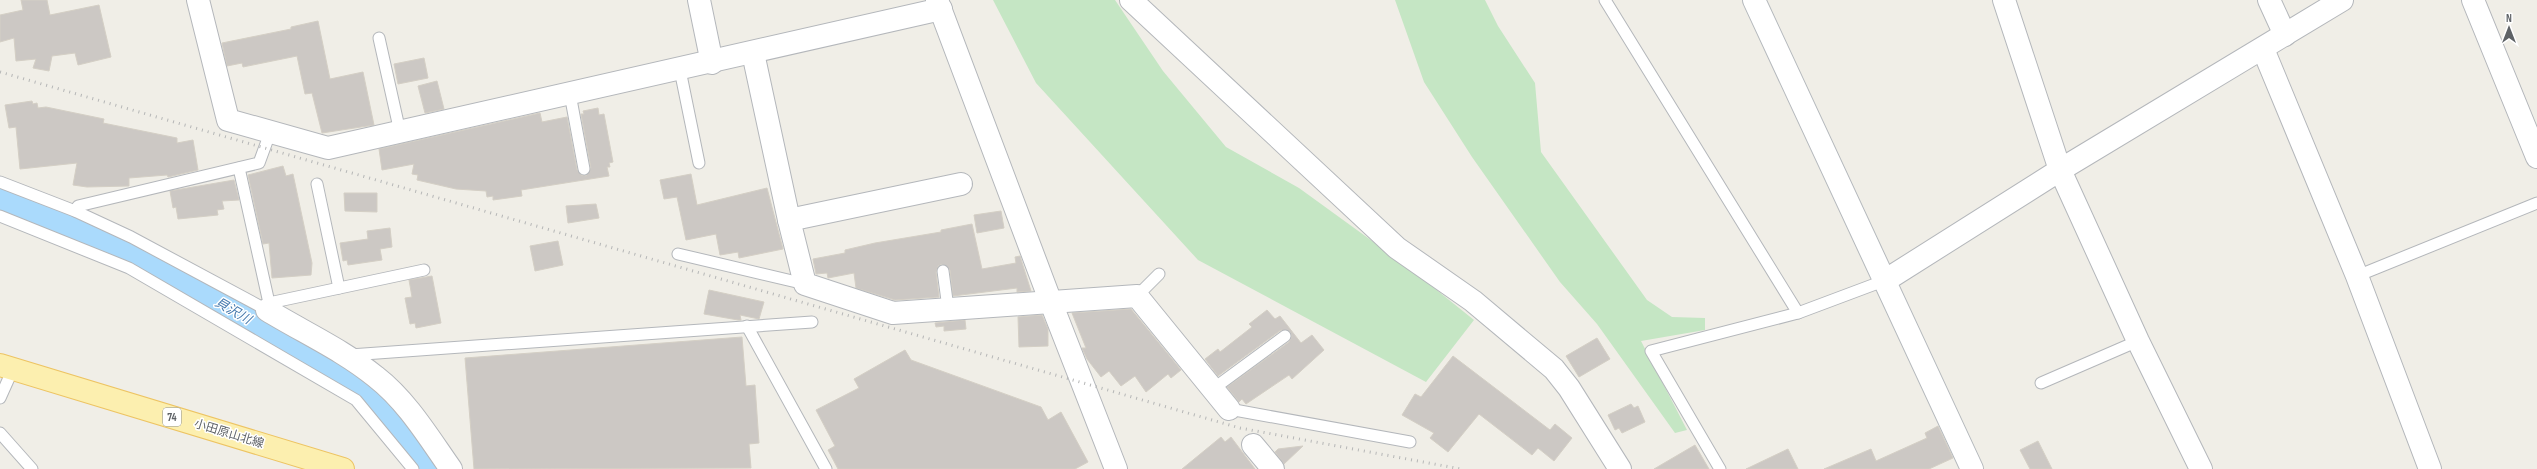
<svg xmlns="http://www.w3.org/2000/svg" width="2537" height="469" font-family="'Sofia Sans Condensed','Noto Sans JP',sans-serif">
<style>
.green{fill:#c5e6c4}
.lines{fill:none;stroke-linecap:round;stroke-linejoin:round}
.river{stroke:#aadafc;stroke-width:34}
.building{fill:#ccc8c4;stroke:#d4cfc5}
.lane-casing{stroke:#b4b7bb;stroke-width:13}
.street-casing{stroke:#b4b7bb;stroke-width:24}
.secondary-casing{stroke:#b5b9bd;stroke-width:24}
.primary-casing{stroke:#edc463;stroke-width:24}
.lane{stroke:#fff;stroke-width:11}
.street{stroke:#fff;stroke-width:22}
.secondary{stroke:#fff;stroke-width:22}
.primary{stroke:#fcefaf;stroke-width:22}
.rail{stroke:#b5b6b6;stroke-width:3;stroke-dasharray:1 5;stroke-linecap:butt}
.labels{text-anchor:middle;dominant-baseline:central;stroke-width:3;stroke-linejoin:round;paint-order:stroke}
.shield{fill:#fff;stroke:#8e9194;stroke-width:1}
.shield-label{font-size:11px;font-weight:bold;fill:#5e6266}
.street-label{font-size:12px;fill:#5e6266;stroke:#fff}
.water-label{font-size:13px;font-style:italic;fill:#467aae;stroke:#fff}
</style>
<rect width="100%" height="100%" fill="#f0eee7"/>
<g class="green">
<polygon points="993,0 1115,0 1163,71 1226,147 1299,188 1408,267 1474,320 1426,382 1198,260 1036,83"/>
<polygon points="1395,0 1485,0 1498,26 1535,83 1541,152 1647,300 1672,317 1705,318 1705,330 1641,341 1687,430 1675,433 1597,324 1560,282 1472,157 1424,82"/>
</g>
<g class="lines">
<polyline class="river" points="0,197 123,249 369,388 433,469"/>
</g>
<g class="building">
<polygon points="21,0 47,0 50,15 99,5 111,57 78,65 75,53 52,56 49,71 33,68 36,59 16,61 14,38 0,42 0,15 23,10"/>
<polygon points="318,21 330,79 363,72 374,125 322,133 312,93 305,94 297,56 243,67 242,63 227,66 222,43 291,29 291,27"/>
<polygon points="424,58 428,78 398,84 394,64"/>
<polygon points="437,81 444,109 425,113 418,86"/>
<polygon points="32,101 33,104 37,103 38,108 46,107 104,119 103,123 177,138 177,143 193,140 198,170 168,177 167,175 129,178 129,186 87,187 73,185 77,163 20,169 16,127 9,128 5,105"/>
<polygon points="598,108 599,115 604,114 613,162 609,163 610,167 607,167 609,176 521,190 522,196 493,200 493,196 487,197 486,191 456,189 417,180 418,175 412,174 414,164 382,170 379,149 540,113 542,122 567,117 577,170 581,175 586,176 591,168 581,114 584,114 583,111"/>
<polygon points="283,166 286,176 293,174 312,263 311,275 272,278 269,243 263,244 248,175"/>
<polygon points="691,174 697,205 767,188 783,249 739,258 738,252 720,255 716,234 686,240 677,197 664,199 660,180"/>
<polygon points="234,180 239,200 222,201 224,209 217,210 218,215 178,219 176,207 173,208 170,191"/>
<polygon points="344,193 377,193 377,212 345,211"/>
<polygon points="596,204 599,218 568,223 566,206"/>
<polygon points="1001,211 1004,228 977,233 974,215"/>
<polygon points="972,224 982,269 1016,263 1015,257 1020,256 1031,291 1017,292 1017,288 953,296 950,270 942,264 938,266 936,272 939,297 895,300 856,288 854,273 828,278 827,273 816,274 813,259 845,253 845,250 875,243 941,232 941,230"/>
<polygon points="390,228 392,247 380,249 382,260 348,265 347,260 343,261 340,243 368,239 367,231"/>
<polygon points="558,241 563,265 535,271 530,246"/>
<polygon points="432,276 441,323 416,328 415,323 410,324 405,298 412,297 409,280"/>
<polygon points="709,290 764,302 759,319 740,315 741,320 738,320 704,314"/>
<polygon points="1131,309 1181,370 1171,378 1168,374 1146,392 1135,376 1121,386 1109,371 1101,377 1087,359 1082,348 1086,348 1072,313"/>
<polygon points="1267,310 1275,319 1280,316 1301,343 1312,335 1324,350 1292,379 1289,375 1246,404 1242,399 1239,402 1227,387 1289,342 1292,336 1290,332 1281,330 1218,376 1205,359 1218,349 1220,352 1252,327 1249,324"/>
<polygon points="1042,315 1048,329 1048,346 1019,347 1018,317"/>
<polygon points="965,320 966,329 944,331 944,326 936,327 935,323"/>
<polygon points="742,337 746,386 755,385 759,443 749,444 751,468 474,469 465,358"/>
<polygon points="1597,338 1610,359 1579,377 1566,356"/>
<polygon points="905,350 911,360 1041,407 1048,420 1061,412 1088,462 1075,469 838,469 828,450 835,446 816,410 859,388 854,379"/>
<polygon points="1453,356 1550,430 1555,424 1572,438 1554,461 1538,448 1532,455 1479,414 1448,452 1430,438 1434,433 1402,415 1415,394 1421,397"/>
<polygon points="1631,404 1634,408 1638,406 1645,422 1622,433 1619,428 1615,430 1608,415"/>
<polygon points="1938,426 1953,458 1929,469 1824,469 1871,449 1876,461 1927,438 1925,433"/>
<polygon points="1221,437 1225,442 1231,437 1255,469 1182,469"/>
<polygon points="2038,441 2052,469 2030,469 2020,450"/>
<polygon points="1695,445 1709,469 1654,469"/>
<polygon points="1303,446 1284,464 1275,452 1278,449"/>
<polygon points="1788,449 1798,469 1746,469"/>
</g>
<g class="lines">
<g class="lane-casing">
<g id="lane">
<polyline points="1605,0 1798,313"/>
<polyline points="379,38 400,132"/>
<polyline points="680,70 699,163"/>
<polyline points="570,94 584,169"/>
<polyline points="0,182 75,211 131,237 267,310 269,303 239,168"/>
<polyline points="317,184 339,288"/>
<polyline points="75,211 78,206 259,163 270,133"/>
<polyline points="0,216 129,268 356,400 413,469"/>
<polyline points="678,254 805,284"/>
<polyline points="943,271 948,308"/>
<polyline points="2357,276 2537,203"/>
<polyline points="1137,296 1159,274"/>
<polyline points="269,303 424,270"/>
<polyline points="747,326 826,469"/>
<polyline points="350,355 812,322"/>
<polyline points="2041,383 2138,341"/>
<polyline points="1213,389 1285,336"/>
<polyline points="0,398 13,369"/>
<polyline points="1229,409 1410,442"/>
<polyline points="0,433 32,469"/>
<polyline points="1720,469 1651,351 1798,313 1886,280"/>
</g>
</g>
<g class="street-casing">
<g id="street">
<polyline points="198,0 228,120 328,148 941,9"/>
<polyline points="699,0 712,63"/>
<polyline points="937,0 1050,300 1116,469"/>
<polyline points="1131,0 1397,248 1473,301 1554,369 1569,388 1620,469"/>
<polyline points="2004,0 2060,170 2138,341 2201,469"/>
<polyline points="2269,0 2285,35"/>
<polyline points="2473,0 2537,157"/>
<polyline points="2263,49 2357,276 2430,469"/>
<polyline points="753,53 789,220 805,284 893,313 1137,296 1229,409"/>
<polyline points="789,220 961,184"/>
<polyline points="1886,280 2060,170 2342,0"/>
<path d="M267,310C303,332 343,350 376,377C407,401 429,438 451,469"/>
<polyline points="1253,445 1273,469"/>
</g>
</g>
<g class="secondary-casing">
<polyline id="secondary" points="1754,0 1972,469"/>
</g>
<g class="primary-casing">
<polyline id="primary" points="0,365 343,469"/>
</g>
<use href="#lane" class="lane"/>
<use href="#street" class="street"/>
<use href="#secondary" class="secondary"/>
<use href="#primary" class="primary"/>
<polyline class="rail" points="0,72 1240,428 1461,469"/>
</g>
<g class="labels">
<rect class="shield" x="163" y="408" width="18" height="18" rx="3"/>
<g class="shield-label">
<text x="172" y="417">74</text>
</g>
<g class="street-label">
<text transform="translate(229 434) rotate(17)">小田原山北線</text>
</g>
<g class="water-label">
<text transform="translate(233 311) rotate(30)">貝沢川</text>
</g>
</g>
<g transform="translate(2509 28)" stroke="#ffffff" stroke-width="3" paint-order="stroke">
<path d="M0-3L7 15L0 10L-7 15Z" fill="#5e6266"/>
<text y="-6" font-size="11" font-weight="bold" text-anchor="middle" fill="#5e6266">N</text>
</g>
</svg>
